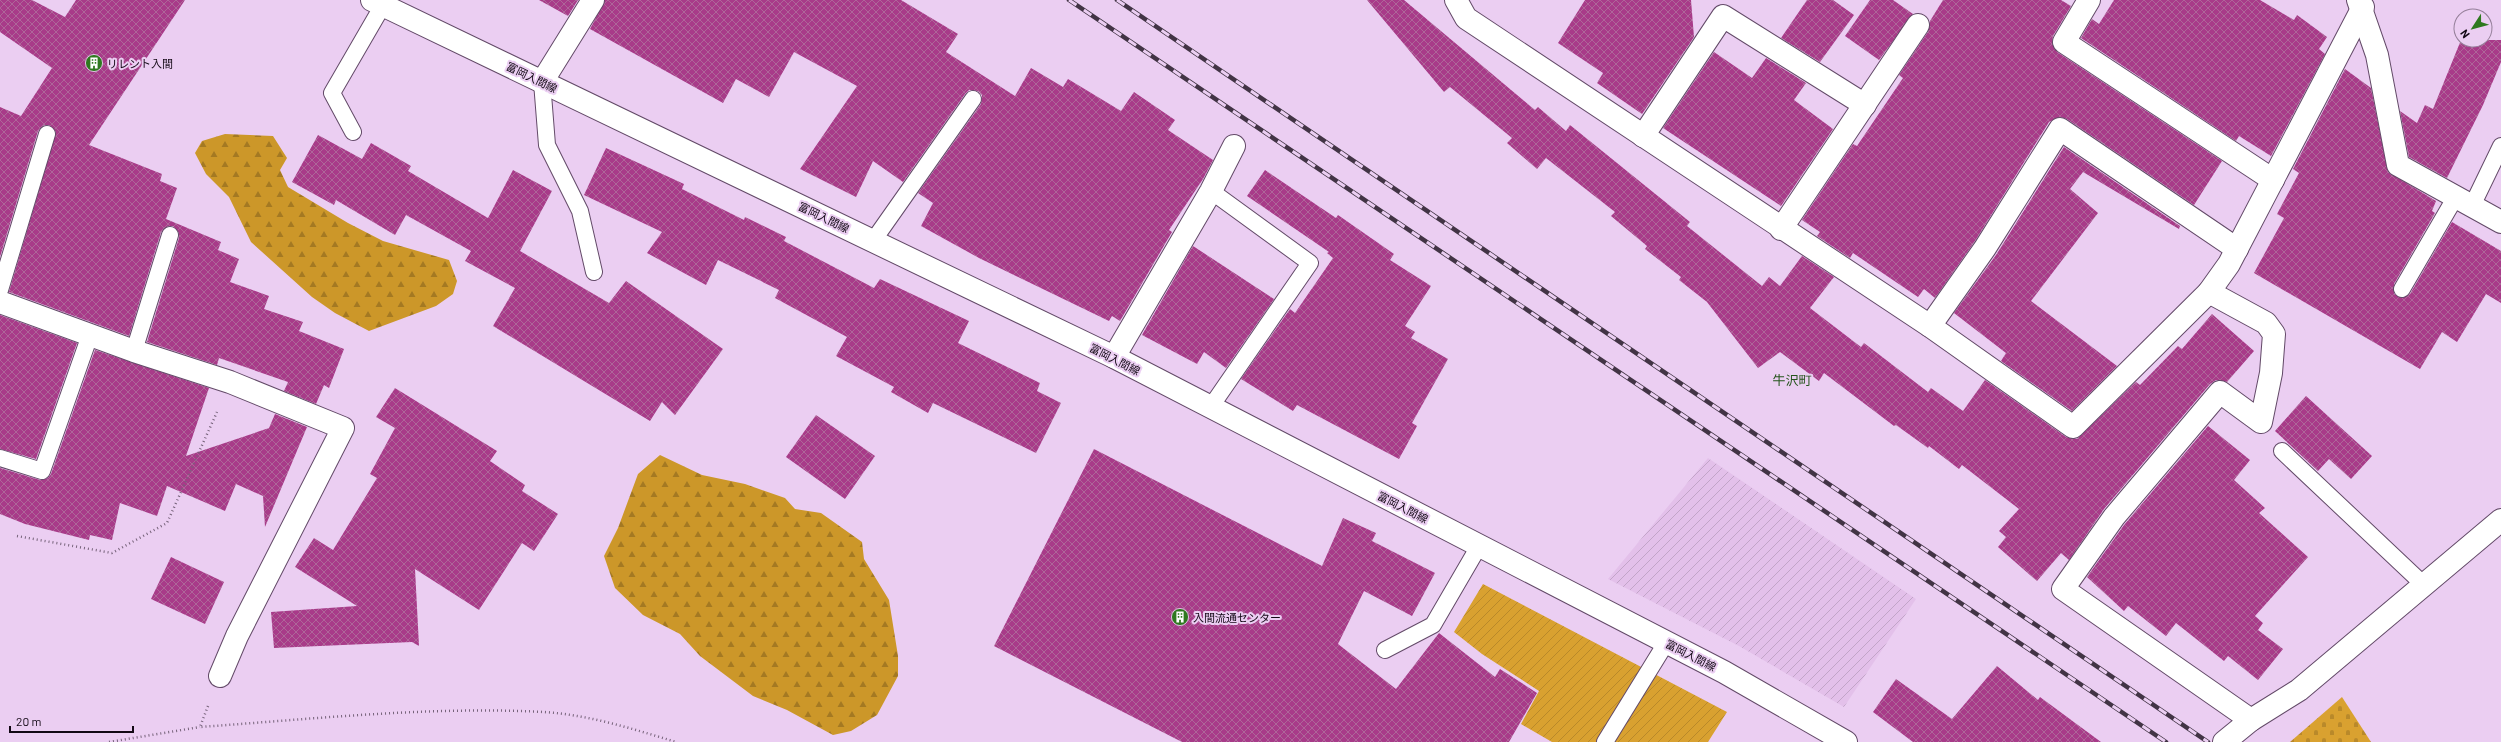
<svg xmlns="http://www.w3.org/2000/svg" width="2501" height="742" font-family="Barlow,'Noto Sans JP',sans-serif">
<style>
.industrial{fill:url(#industrial-furrows)}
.forest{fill:url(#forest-firs)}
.cemetery{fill:url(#cemetery-stones)}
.garden{fill:url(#garden-furrows)}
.building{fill:url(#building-cross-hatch)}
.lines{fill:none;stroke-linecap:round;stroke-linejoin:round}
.lane-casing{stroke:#634a68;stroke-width:18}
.street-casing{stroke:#634a68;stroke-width:24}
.secondary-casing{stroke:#634a68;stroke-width:24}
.path{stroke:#76637a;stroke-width:2.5;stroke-dasharray:1 3;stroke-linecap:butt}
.lane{stroke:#fff;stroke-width:16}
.street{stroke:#fff;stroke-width:22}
.secondary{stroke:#fff;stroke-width:22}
.rail-casing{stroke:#423445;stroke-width:4.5}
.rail{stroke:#ebcef2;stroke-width:3;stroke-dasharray:9;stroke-linecap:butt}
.labels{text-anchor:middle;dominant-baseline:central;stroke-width:4;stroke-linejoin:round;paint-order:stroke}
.poi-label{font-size:11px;fill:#120814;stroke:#ebcef2;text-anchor:start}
.street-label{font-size:11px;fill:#120814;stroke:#ebcef2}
.quarter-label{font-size:13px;fill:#26551d;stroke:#ebcef2}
</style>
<defs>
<pattern id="industrial-furrows" width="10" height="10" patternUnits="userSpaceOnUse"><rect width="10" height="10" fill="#e3c0ea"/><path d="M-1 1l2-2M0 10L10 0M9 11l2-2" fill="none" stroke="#c2a4c8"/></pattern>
<pattern id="forest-firs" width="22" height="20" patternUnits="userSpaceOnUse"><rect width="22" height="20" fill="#cc9729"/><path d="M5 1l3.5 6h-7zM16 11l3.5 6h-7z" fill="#a47922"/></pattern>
<pattern id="cemetery-stones" width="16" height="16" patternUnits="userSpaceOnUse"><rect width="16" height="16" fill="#d9a130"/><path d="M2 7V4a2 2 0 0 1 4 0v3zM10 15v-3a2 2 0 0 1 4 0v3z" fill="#b9892a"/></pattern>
<pattern id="garden-furrows" width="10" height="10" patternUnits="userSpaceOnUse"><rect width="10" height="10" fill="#d9a130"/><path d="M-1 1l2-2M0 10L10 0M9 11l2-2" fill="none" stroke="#b9892a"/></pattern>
<pattern id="building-cross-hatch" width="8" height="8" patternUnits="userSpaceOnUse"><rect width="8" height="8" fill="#a83b89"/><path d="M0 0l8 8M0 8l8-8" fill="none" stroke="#ae6699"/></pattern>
</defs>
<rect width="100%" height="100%" fill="#ebcef2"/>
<polygon class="industrial" points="1708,458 1916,599 1844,707 1739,646 1608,579"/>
<g class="forest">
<polygon points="225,134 273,136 287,158 280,170 288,187 348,223 383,241 449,260 457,281 453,294 436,306 369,331 335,313 312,297 251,242 229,197 206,174 195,153 202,141"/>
<polygon points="660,455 702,475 745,484 785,498 795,509 821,513 862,542 864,559 889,600 898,656 898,676 877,715 851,731 833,735 787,710 753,696 700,656 680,634 643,615 615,588 604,556 618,528 638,474"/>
</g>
<polygon class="cemetery" points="2342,697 2371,742 2290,742"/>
<polygon class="garden" points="1483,584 1727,712 1708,742 1552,742 1521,724 1539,691 1482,654 1454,632"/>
<g class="building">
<polygon points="0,0 32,0 65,17 76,0 185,0 89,145 162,174 160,181 177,188 166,219 221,242 218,250 239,259 230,282 269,296 264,309 303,322 299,331 344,349 329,388 324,385 316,404 284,391 288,382 219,358 217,365 147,342 179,238 179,233 173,226 168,226 161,232 129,336 9,292 56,132 49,125 44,125 38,131 0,257 0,107 21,116 52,68 0,32"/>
<polygon points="539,0 578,0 568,16"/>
<polygon points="605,0 901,0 958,34 946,52 1015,96 1031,68 1063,87 1068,79 1121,111 1134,92 1175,120 1168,130 1213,160 1203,179 1169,230 1172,232 1120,321 1112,316 1109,321 979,258 921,226 933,203 918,193 981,104 982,95 978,91 969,90 965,94 903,182 873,161 856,197 800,169 857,86 794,52 769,97 736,79 723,103 590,29"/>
<polygon points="1367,0 1404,0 1535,110 1538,107 1566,131 1570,125 1690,222 1687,226 1762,286 1769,277 1780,286 1802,256 1834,277 1810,308 1861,347 1864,343 1928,392 1931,388 1963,411 1985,380 2066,437 2077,439 2136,382 2140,385 2178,346 2182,349 2212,314 2254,351 2227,382 2216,380 2210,384 2104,509 2069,560 2061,553 2037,581 1998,547 2006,537 1999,531 2019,509 1962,465 1959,469 1929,446 1928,448 1896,425 1894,426 1824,373 1819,381 1780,352 1758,368 1707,302 1679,280 1681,277 1645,249 1647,246 1611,216 1615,212 1546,158 1537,169 1507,143 1512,138 1450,87 1444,92"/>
<polygon points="1585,0 1691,0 1694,37 1642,114 1597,83 1603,73 1558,43"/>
<polygon points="1807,0 1833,0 1854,15 1820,62 1781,38"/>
<polygon points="1870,0 1893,0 1913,14 1879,60 1845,36"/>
<polygon points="1943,0 2061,0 2071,6 2053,36 2052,42 2057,52 2222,161 2194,205 2067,119 2060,117 2049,122 1975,241 1935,298 1924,289 1918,297 1853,253 1850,258 1817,236 1820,232 1802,220 1853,144 1857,146 1903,78 1899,75 1928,32 1930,21"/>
<polygon points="2114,0 2260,0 2294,20 2297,15 2327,37 2319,49 2325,54 2271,156 2239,136 2236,141 2081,38 2092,19 2099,24"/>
<polygon points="2461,40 2501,40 2501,62 2483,105 2447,178 2409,157 2400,111 2417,123 2425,105 2433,109"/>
<polygon points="1714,52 1752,78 1766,58 1806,83 1794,100 1833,129 1781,206 1663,128"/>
<polygon points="2345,69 2371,88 2388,172 2436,201 2432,211 2435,213 2394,284 2394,294 2402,298 2410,294 2452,222 2501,251 2501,303 2486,294 2457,342 2442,332 2420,369 2254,273 2284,218 2277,214 2299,173 2293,169"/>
<polygon points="318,135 362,159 371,143 411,166 408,171 488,218 513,170 552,191 520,251 609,303 626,281 723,349 675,415 662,402 650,421 493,326 515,288 465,261 471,251 406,215 395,235 336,200 334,205 292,182"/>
<polygon points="2064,147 2180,226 2179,229 2083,172 2070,189 2098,213 2031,301 2117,366 2072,411 2001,361 2006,353 1954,313 1996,255"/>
<polygon points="606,148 684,184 682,189 744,220 745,217 786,237 784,241 874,288 880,279 969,321 958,343 1040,383 1037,391 1061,403 1036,453 933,403 928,413 891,392 894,387 836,356 847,337 775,298 779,290 718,260 706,285 647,253 662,232 584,195"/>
<polygon points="1265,170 1336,218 1338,215 1394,254 1390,260 1431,286 1405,326 1415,332 1411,338 1448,359 1412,423 1417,426 1399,459 1297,405 1293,411 1241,379 1290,309 1295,313 1333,258 1327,253 1329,252 1247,196"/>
<polygon points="1193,246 1274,299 1226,368 1204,352 1197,364 1142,335"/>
<polygon points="0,315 77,343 36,459 0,449"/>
<polygon points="95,350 209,388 186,456 269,428 275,414 307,427 265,527 263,496 236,484 225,511 167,486 157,516 120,503 112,540 90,535 89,540 25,524 0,514 0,468 40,480 48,478 51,474"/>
<polygon points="395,388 497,451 490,461 525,485 522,491 558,514 534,551 522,543 479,610 415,569 419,646 412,642 274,648 271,612 357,606 295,567 314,538 333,550 377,478 370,474 395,428 376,417"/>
<polygon points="2306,396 2372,456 2351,479 2329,459 2318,471 2275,431"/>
<polygon points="816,415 875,456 845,499 786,457"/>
<polygon points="2208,426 2250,460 2234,480 2265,508 2259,513 2308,557 2255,616 2263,623 2258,630 2283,649 2258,680 2228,656 2224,661 2176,623 2166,636 2128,606 2124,611 2087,577 2124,525"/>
<polygon points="1094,449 1322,566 1343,518 1376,533 1372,541 1435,573 1412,616 1364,591 1338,644 1396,689 1439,633 1495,677 1500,669 1537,693 1509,742 1182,742 994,646"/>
<polygon points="171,557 224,582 205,624 151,599"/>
<polygon points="1997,666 2038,700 2040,697 2101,742 1913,742 1873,712 1896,679 1952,719"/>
</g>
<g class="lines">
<g class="lane-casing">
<g id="lane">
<polyline points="542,82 547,145 580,211 594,272"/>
<polyline points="353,132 332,93 383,5"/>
<polyline points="2472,206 2501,146"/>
<polyline points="873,241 973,99"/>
<polyline points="2402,289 2455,198"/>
<polyline points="0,290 47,134"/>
<polyline points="134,351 170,235"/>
<polyline points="1210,408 1310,263 1211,191"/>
<polyline points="2282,451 2424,585"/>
<polyline points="0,458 42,471 90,335"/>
<polyline points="1385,650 1433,625 1479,546"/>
<polyline points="1605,742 1666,643"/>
</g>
</g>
<g class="street-casing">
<g id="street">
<polyline points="1456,0 1466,18 1930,326 2073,427 2209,292 2229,264 2363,7"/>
<polyline points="2089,0 2064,42 2273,180"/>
<polyline points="2358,0 2377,55 2398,165 2501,222"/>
<polyline points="542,82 593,0"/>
<polyline points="1643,136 1723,16 1865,105"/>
<polyline points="1781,229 1918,25"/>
<polyline points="2209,292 2266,323 2274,334 2271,373 2261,422 2220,392 2114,517 2063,589 2251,720"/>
<polyline points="0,302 134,351 230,382 343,428 237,636 220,676"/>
<polyline points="1930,326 1985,248 2060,129 2237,249"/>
<polyline points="1114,357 1211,191 1234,146"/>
<polyline points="2224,742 2251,720 2299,690 2501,520"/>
</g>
</g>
<g class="secondary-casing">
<polyline id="secondary" points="372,0 1114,357 1724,672 1846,742"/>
</g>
<g class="path">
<polyline points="17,536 112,553 167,523 217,412"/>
<path d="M208,706L200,727C313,719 431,706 544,712C590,715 633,729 676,742"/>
<polyline points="109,742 200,727"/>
</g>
<use href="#lane" class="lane"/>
<use href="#street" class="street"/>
<use href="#secondary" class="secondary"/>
<g class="rail-casing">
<g id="rail">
<polyline points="1069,0 2166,742"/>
<polyline points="1117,0 2208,742"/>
</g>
</g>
<use href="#rail" class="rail"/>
</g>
<defs>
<g id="building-disc" transform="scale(0.9)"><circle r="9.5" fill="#2e791f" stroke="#ebcef2"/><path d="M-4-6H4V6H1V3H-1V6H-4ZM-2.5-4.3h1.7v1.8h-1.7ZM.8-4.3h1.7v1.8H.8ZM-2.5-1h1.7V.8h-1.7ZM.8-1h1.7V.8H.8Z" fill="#fff"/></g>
</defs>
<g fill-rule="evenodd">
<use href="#building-disc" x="94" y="63"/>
<use href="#building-disc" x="1180" y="617"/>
</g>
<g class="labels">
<g class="poi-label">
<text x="107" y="63">リレント入間</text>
<text x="1193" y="617">入間流通センター</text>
</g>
<g class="street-label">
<text transform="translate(532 77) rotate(26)">富岡入間線</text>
<text transform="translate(824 217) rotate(26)">富岡入間線</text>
<text transform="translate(1115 359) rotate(27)">富岡入間線</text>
<text transform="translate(1403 507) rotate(27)">富岡入間線</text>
<text transform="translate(1691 655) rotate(27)">富岡入間線</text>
</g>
<g class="quarter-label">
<text x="1792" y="380">牛沢町</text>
</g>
</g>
<g transform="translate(2473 28) rotate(234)"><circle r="19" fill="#ebcef2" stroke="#947f99"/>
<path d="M0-3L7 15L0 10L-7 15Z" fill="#2e791f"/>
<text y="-6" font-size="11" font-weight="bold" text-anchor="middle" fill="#120814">N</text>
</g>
<path d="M10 726v6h123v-6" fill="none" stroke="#120814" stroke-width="2"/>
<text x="16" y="726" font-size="12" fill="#120814" stroke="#ebcef2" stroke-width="3" paint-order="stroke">20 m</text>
</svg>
